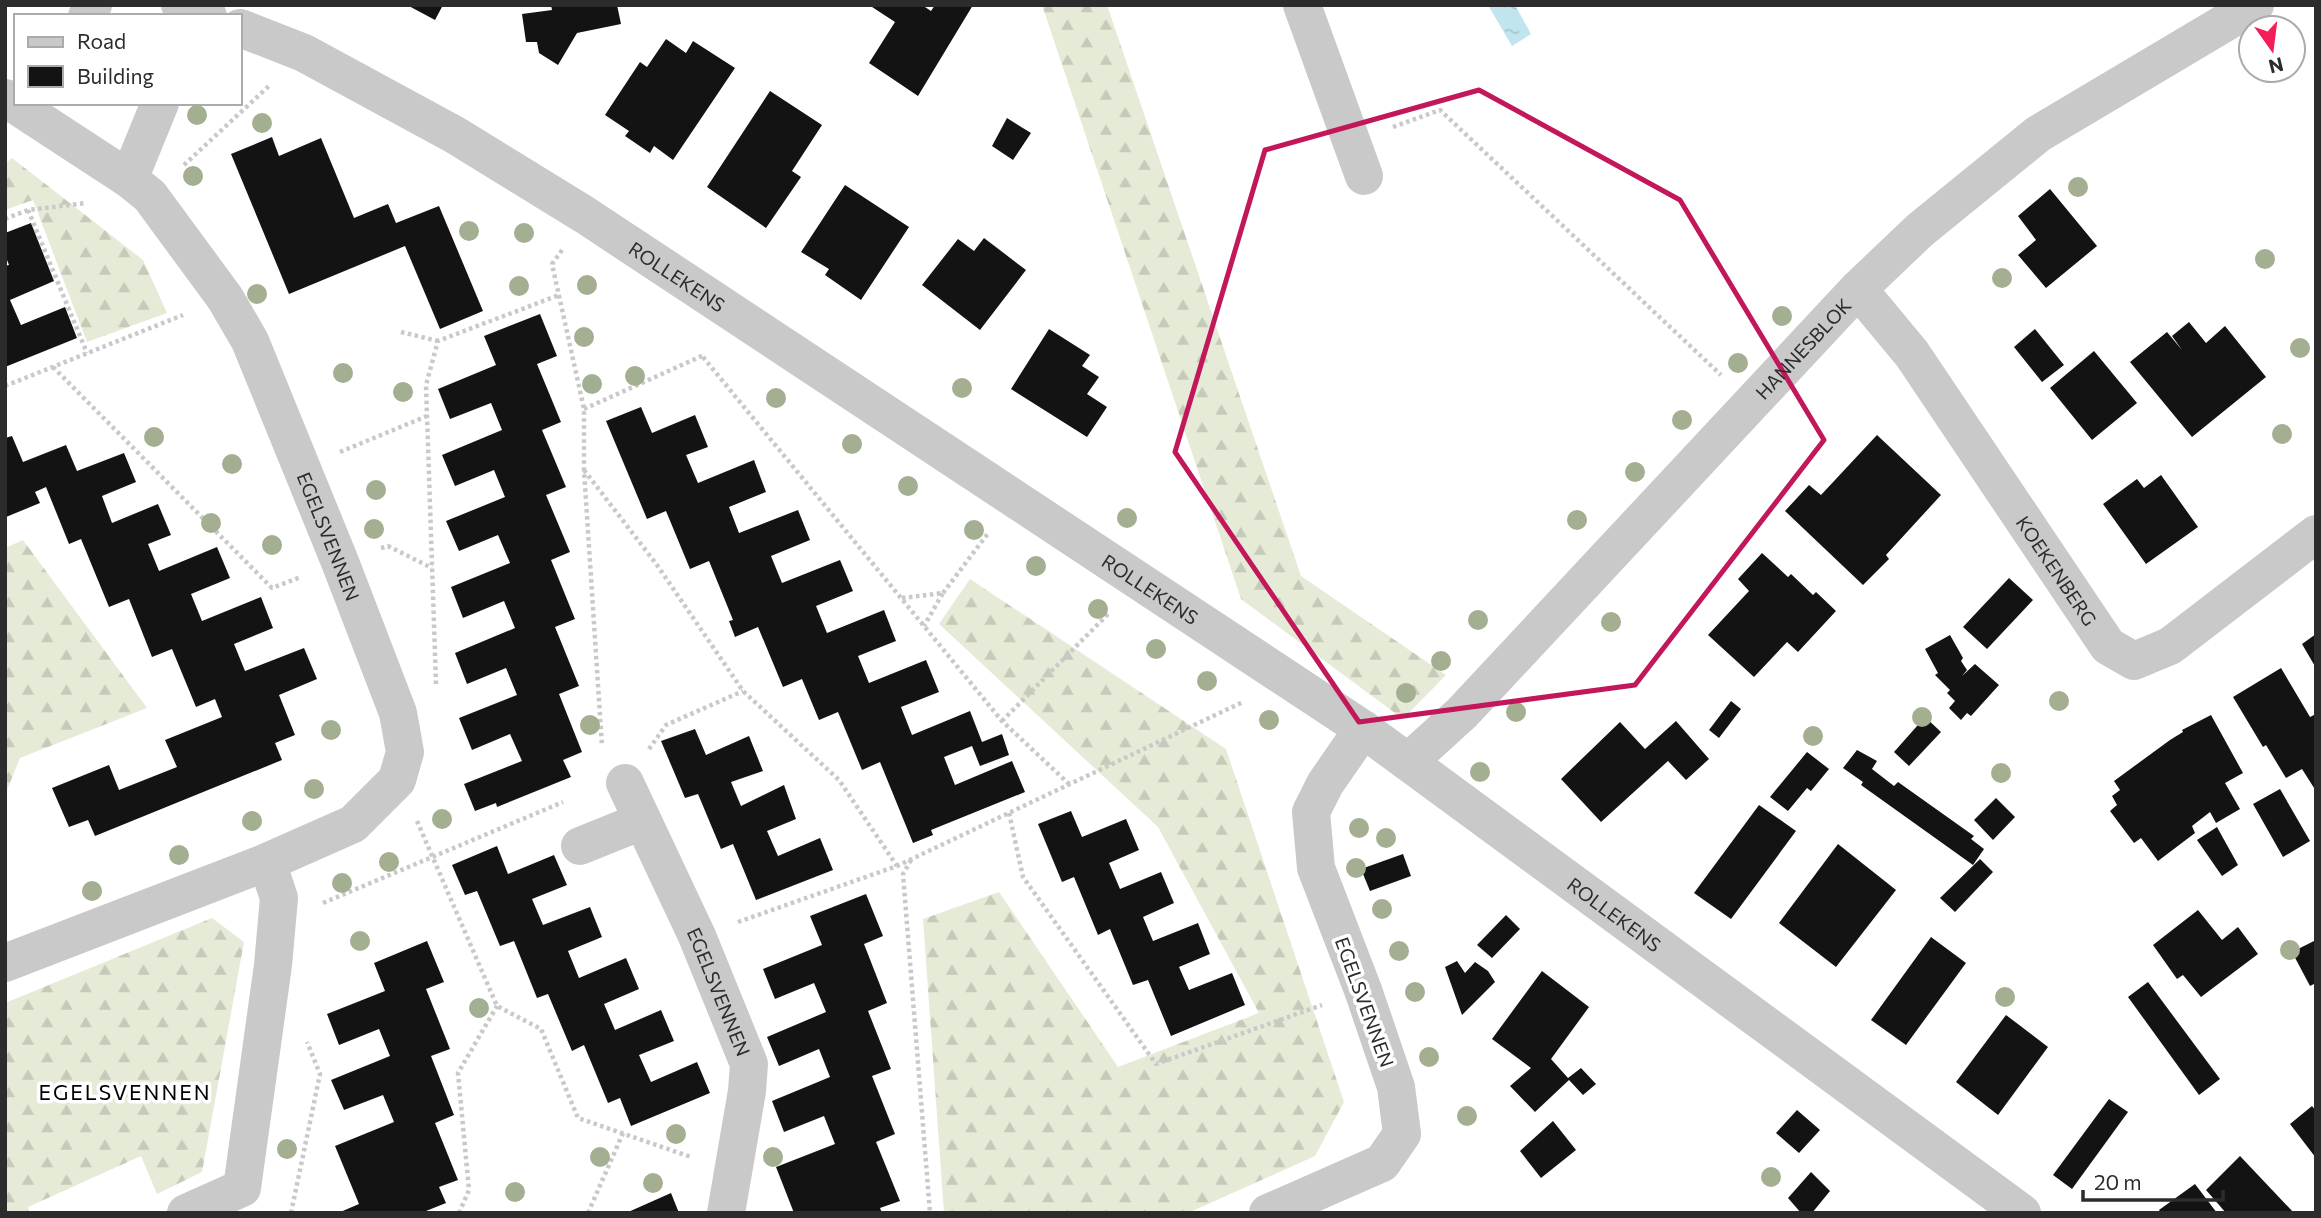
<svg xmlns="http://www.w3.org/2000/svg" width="2321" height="1218" font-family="Commissioner,sans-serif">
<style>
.forest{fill:url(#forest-firs)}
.water{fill:url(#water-ripples)}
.building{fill:#131313}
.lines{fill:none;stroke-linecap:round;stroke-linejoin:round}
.path{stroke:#c9c9c9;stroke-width:4.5;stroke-dasharray:3.5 3.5;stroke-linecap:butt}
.minor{stroke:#c9c9c9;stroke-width:38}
.tree{fill:#a4ae90}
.marked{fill:none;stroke:#c2185b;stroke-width:5;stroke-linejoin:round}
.labels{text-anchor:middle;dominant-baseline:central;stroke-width:7;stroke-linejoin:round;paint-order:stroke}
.street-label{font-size:19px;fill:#2c2c2c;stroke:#fff}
.neighbourhood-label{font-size:21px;letter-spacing:2px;fill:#000;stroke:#fff}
</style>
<defs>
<pattern id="forest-firs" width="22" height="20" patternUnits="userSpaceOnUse" patternTransform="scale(1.75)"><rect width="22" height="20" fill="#e6ebd7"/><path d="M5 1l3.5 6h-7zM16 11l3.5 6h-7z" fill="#c5cab9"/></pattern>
<pattern id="water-ripples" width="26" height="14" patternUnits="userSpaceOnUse" patternTransform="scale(1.75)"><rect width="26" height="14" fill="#c1e5ee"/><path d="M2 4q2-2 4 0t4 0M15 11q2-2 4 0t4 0" fill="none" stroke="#a6c5cc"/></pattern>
</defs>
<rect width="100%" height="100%" fill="#fff"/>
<g class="forest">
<polygon points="1042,5 1107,5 1301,576 1446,675 1403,719 1241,599"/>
<polygon points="12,158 143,260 167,313 87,342 33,200 5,210 5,163"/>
<polygon points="23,540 147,708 20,758 5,795 5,548"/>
<polygon points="970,579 1226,749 1344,1102 1315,1156 1188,1213 944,1213 923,919 999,892 1118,1067 1259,1013 1158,827 939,624"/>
<polygon points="212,918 244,942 202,1172 157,1194 141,1156 28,1207 29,1213 5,1213 5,1003"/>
</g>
<polygon class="water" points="1488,5 1515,5 1531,34 1512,46"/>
<g class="building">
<polygon points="407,5 443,5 435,20"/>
<polygon points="551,5 617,5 621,24 577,33 558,65 539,53 537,42 526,42 522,14 552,10"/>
<polygon points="869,5 922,5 931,11 935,5 973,5 918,96 869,63 895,22"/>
<polygon points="666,39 686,53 693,41 735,68 673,160 654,146 650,153 625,136 629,131 605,115 640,62 647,67"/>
<polygon points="770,91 822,125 792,171 801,177 766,228 707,187"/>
<polygon points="1007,118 1031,133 1013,160 992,146"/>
<polygon points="272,137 279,156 321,138 354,218 388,204 396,223 439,206 483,311 440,329 405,246 289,294 231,154"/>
<polygon points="845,185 909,227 861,300 825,275 829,269 801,252"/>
<polygon points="2050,189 2097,246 2046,288 2018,255 2036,240 2018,216"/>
<polygon points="31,223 54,281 10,300 21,325 65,307 77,338 5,367 5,266 9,265 5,255 5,233"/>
<polygon points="984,238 1026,270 980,330 922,285 958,239 974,251"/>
<polygon points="540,314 557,356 537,364 561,422 542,430 566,487 546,495 570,552 551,560 575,619 555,627 579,686 559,694 582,752 563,760 571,777 497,807 496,803 475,811 464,784 522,761 510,734 472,750 459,718 517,695 506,668 467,684 455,653 515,628 504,601 463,618 451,587 510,563 498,535 459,551 446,521 505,497 494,470 455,486 442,455 502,430 491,403 450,419 438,389 496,365 484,336"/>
<polygon points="2189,322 2206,343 2225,326 2266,377 2192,437 2130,362 2167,332 2182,350 2172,336"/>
<polygon points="1049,329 1090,355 1082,366 1099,377 1087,394 1107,407 1087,437 1011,389"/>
<polygon points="2035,329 2064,365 2042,382 2014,347"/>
<polygon points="2094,351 2137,403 2092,440 2050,388"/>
<polygon points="641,407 652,433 695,415 708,447 686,455 698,483 754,460 766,492 729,507 739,533 798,510 810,540 771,556 782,583 840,560 853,591 816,606 827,633 884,610 896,641 858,656 869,683 926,660 939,692 901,707 912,735 970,711 982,742 1002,734 1009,755 980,766 972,746 944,757 955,785 1012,761 1025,792 931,830 933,835 913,843 880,762 862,770 838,712 819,720 802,679 783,687 758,627 735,637 729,621 733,620 709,561 690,569 666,511 647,519 606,421"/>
<polygon points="1877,435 1941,495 1886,555 1889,559 1863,585 1785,511 1809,485 1821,495"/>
<polygon points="12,436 23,462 66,445 77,471 124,453 136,482 102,496 112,523 158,504 171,535 148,544 159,571 217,547 230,578 191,594 202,621 261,597 273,628 234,644 245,671 304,648 317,679 279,695 295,735 275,743 282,760 95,836 88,820 69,827 52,788 109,765 119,790 177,767 165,740 222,717 215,699 196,707 172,649 152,657 129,599 109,607 81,539 69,544 46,487 35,492 40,503 6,517 5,438"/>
<polygon points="2161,475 2198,527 2146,564 2103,504 2137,479 2144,488"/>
<polygon points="1762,553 1788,577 1791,574 1813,595 1816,592 1836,611 1798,652 1787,642 1754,677 1708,635 1749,591 1738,579"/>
<polygon points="2009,578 2033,600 1987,649 1963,627"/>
<polygon points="2316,634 2316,668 2302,644"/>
<polygon points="1950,635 1963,658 1961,661 1967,670 1962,676 1975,664 1999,685 1971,716 1967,713 1961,720 1949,708 1955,701 1947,693 1950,690 1935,675 1938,673 1925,649"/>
<polygon points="2281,668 2310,717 2316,714 2316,791 2302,769 2286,778 2266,745 2263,747 2233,697"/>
<polygon points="1731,701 1741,709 1719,738 1709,730"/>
<polygon points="2211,715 2243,773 2225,783 2240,809 2216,823 2210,812 2192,826 2195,833 2158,861 2141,838 2134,843 2110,811 2117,805 2112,796 2120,790 2114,781 2170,740 2183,732 2182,730"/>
<polygon points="1925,717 1941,732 1909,766 1894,752"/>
<polygon points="1676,721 1709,759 1686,780 1668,761 1601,822 1561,779 1620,722 1645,749"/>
<polygon points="695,729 706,755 749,736 763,771 731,782 741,806 784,785 796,819 767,831 778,856 820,838 833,870 756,900 733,844 721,849 698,794 685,798 661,741"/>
<polygon points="1857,750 1877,761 1872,769 1894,786 1898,782 1974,836 1971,839 1984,849 1973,865 1861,785 1863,782 1843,768"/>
<polygon points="1807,752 1829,769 1811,791 1807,788 1788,811 1770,797"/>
<polygon points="2280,789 2310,841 2283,857 2253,804"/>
<polygon points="1996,798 2015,817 1993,840 1974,820"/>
<polygon points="1759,805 1796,831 1731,919 1694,893"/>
<polygon points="1071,811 1082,837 1126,819 1139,850 1109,863 1120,889 1161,872 1174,903 1143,917 1153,941 1198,923 1210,954 1179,967 1189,990 1232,973 1245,1005 1171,1036 1148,980 1133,985 1110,929 1098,935 1074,877 1062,882 1038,824"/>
<polygon points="2217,827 2238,865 2222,876 2197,840"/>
<polygon points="1838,844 1896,890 1836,967 1779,923"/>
<polygon points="497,846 508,874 554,855 567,885 532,899 543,925 590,907 602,937 568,951 579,978 626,958 639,989 604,1004 615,1030 661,1010 674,1041 639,1055 651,1082 697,1062 710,1093 631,1126 620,1098 608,1103 584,1045 572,1051 548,994 537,998 514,941 500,946 477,891 465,895 452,865"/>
<polygon points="1403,854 1411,876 1370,891 1361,869"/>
<polygon points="1980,859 1993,872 1955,912 1940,898"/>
<polygon points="866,894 883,936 864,944 887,1003 868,1011 891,1069 872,1076 895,1134 876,1142 900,1201 880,1208 882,1213 794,1213 776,1167 835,1144 824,1116 784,1132 772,1101 830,1077 819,1049 779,1066 767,1037 826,1012 814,983 775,999 763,969 822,945 810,916"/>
<polygon points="2198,910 2222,940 2238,927 2258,954 2201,997 2183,975 2177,979 2153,945"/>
<polygon points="1506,915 1520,929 1492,958 1477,945"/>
<polygon points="1931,937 1966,963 1906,1045 1871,1020"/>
<polygon points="2316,940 2316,983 2310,986 2292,952"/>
<polygon points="427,941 444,982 426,989 450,1049 431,1056 454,1115 435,1123 458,1180 439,1187 446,1203 421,1213 338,1213 359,1204 335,1146 394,1122 383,1095 344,1110 331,1080 390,1056 379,1029 339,1045 327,1014 385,991 374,963"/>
<polygon points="1457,961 1465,973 1475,962 1488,971 1495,982 1462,1015 1445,967"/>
<polygon points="1542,971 1589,1007 1551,1059 1568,1078 1581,1068 1596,1084 1583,1095 1569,1080 1535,1112 1510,1086 1531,1068 1492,1039"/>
<polygon points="2148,982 2220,1079 2199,1095 2128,997"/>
<polygon points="2006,1015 2048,1047 1998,1115 1956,1082"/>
<polygon points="2109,1099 2128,1112 2072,1189 2053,1175"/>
<polygon points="2312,1106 2316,1111 2316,1158 2290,1124"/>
<polygon points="1797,1110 1820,1130 1799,1153 1776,1133"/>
<polygon points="1553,1121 1576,1150 1541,1178 1520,1151"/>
<polygon points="2240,1156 2294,1213 2226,1213 2206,1190"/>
<polygon points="1811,1172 1830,1191 1812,1213 1801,1213 1788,1198"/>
<polygon points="2195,1184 2217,1213 2161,1213 2159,1210"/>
<polygon points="671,1193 679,1213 626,1213"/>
</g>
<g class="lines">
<g class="path">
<polyline points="1393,127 1440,110 1721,375"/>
<polyline points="184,165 270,85"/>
<polyline points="28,210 87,353"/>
<polyline points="5,219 28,210 86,203"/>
<polyline points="562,250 552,264 584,409 584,470 602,746"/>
<polyline points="401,332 438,341"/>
<polyline points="703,357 1002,721 1069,784"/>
<polyline points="53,367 272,588 301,577"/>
<polyline points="5,386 183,315"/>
<polyline points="584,409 704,355"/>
<polyline points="340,452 427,416"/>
<polyline points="584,470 657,565 743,691 839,780 897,866"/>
<polyline points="381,548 388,546 432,568"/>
<polyline points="943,593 989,532"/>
<polyline points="902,598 943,593 924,626"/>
<polyline points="436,684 426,385 438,341 559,295"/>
<polyline points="1002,721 1110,612"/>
<polyline points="649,749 666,725 743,691"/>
<polyline points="1009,813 1023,877 1156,1064 1322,1005"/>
<polyline points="417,821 497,1006 541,1029 578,1118 691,1157"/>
<polyline points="911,860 903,874 930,1213"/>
<polyline points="323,903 563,802"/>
<polyline points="738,922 897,866 1243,702"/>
<polyline points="291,1213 320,1074 307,1042"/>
<polyline points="459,1213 469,1190 458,1073 497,1006"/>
<polyline points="588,1213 623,1133"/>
</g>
<g class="minor">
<polyline points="180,5 208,16"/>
<polyline points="1302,5 1364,176"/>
<polyline points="87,16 93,5"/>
<path id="s1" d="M240,28L304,53L455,135L585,215L1363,729L2022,1213"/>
<path id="s2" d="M5,98L129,179L150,196L225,298L250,341L340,562L398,713L405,752L397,780L353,824L267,862L5,963"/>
<polyline points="129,179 160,103"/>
<path id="s3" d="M1858,289L1912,354L2108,646L2134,661L2170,646L2316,534"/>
<path id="s4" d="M1408,762L1462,713L1858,289L1920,230L2038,134L2255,5"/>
<path id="s5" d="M625,783L697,936L749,1064L747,1091L726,1213"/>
<polyline points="580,846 642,821"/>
<polyline points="186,1213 242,1188 273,965 279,898 267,862"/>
<polyline points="1268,1213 1382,1163 1402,1134 1396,1087 1363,990 1316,868 1311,812 1325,784 1363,729"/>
</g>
</g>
<g class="tree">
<circle cx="197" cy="115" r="10"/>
<circle cx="262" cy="123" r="10"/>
<circle cx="193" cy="176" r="10"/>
<circle cx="2078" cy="187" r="10"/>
<circle cx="469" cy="231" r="10"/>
<circle cx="524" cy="233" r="10"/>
<circle cx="2265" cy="259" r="10"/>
<circle cx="2002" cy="278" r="10"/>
<circle cx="587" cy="285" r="10"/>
<circle cx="519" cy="286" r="10"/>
<circle cx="257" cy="294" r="10"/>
<circle cx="1782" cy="316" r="10"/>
<circle cx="584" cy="337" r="10"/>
<circle cx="2300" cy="348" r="10"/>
<circle cx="1738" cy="363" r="10"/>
<circle cx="343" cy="373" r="10"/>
<circle cx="635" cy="376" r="10"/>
<circle cx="592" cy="384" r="10"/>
<circle cx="962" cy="388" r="10"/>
<circle cx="403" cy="392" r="10"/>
<circle cx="776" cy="398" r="10"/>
<circle cx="1682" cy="420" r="10"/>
<circle cx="2282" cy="434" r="10"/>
<circle cx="154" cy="437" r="10"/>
<circle cx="852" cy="444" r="10"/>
<circle cx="232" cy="464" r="10"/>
<circle cx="1635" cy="472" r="10"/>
<circle cx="908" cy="486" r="10"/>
<circle cx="376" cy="490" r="10"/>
<circle cx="1127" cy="518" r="10"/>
<circle cx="1577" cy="520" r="10"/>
<circle cx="211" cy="523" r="10"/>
<circle cx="374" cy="529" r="10"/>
<circle cx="974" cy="530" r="10"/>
<circle cx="272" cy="545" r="10"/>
<circle cx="1036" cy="566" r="10"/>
<circle cx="1098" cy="609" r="10"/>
<circle cx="1478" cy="620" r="10"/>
<circle cx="1611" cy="622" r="10"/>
<circle cx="1156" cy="649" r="10"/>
<circle cx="1441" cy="661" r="10"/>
<circle cx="1207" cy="681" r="10"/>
<circle cx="1406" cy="693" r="10"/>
<circle cx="2059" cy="701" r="10"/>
<circle cx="1516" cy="712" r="10"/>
<circle cx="1922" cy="717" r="10"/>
<circle cx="1269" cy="720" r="10"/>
<circle cx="590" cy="725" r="10"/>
<circle cx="331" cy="730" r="10"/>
<circle cx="1813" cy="736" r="10"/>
<circle cx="1480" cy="772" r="10"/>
<circle cx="2001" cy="773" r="10"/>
<circle cx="314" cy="789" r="10"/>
<circle cx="442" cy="819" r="10"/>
<circle cx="252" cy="821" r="10"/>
<circle cx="1359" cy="828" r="10"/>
<circle cx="1386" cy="838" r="10"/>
<circle cx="179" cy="855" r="10"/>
<circle cx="389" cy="862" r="10"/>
<circle cx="1356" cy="868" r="10"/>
<circle cx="342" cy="883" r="10"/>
<circle cx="92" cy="891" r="10"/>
<circle cx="1382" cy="909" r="10"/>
<circle cx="360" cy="941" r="10"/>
<circle cx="2290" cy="950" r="10"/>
<circle cx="1399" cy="951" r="10"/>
<circle cx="1415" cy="992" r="10"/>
<circle cx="2005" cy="997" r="10"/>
<circle cx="479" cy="1008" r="10"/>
<circle cx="1429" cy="1057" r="10"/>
<circle cx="1467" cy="1116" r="10"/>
<circle cx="676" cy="1134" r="10"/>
<circle cx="287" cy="1149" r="10"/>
<circle cx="600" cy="1157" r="10"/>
<circle cx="773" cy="1157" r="10"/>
<circle cx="1771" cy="1177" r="10"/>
<circle cx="653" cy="1183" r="10"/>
<circle cx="515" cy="1192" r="10"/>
</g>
<path class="marked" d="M1479,90L1680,200L1824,440L1635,685L1359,722L1175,452L1265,150Z"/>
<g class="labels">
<g class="street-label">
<text stroke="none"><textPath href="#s1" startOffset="504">ROLLEKENS</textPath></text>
<text stroke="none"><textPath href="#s4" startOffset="572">HANNESBLOK</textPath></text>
<text stroke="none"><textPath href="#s2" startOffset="562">EGELSVENNEN</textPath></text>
<text stroke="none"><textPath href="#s3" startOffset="345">KOEKENBERG</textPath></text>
<text stroke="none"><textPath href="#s1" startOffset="1071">ROLLEKENS</textPath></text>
<text stroke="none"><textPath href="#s1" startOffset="1638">ROLLEKENS</textPath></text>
<text stroke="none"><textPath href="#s5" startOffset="229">EGELSVENNEN</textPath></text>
<text transform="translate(1365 1002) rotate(70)">EGELSVENNEN</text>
</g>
<g class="neighbourhood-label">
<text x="125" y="1091">EGELSVENNEN</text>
</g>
</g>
<rect width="2321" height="1218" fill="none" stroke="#2c2c2c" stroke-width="14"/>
<rect x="14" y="14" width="228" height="91" fill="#ffffff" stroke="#ababab" stroke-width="2"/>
<rect x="28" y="37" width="35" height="10" fill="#c9c9c9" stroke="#ababab" stroke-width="2"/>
<text x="77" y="49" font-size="21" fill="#2c2c2c">Road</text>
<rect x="28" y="66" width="35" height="21" fill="#131313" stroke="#ababab" stroke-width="2"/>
<text x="77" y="84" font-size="21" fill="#2c2c2c">Building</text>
<g transform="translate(2272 49) rotate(166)"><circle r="33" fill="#ffffff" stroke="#ababab" stroke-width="2"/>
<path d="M0-5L12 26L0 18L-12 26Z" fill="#f41c59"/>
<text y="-10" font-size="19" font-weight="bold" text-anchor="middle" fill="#2c2c2c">N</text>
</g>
<path d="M2083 1190v10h140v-10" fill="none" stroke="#2c2c2c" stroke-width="3.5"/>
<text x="2094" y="1190" font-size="21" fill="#2c2c2c" stroke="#ffffff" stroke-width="5" paint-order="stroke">20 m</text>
</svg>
